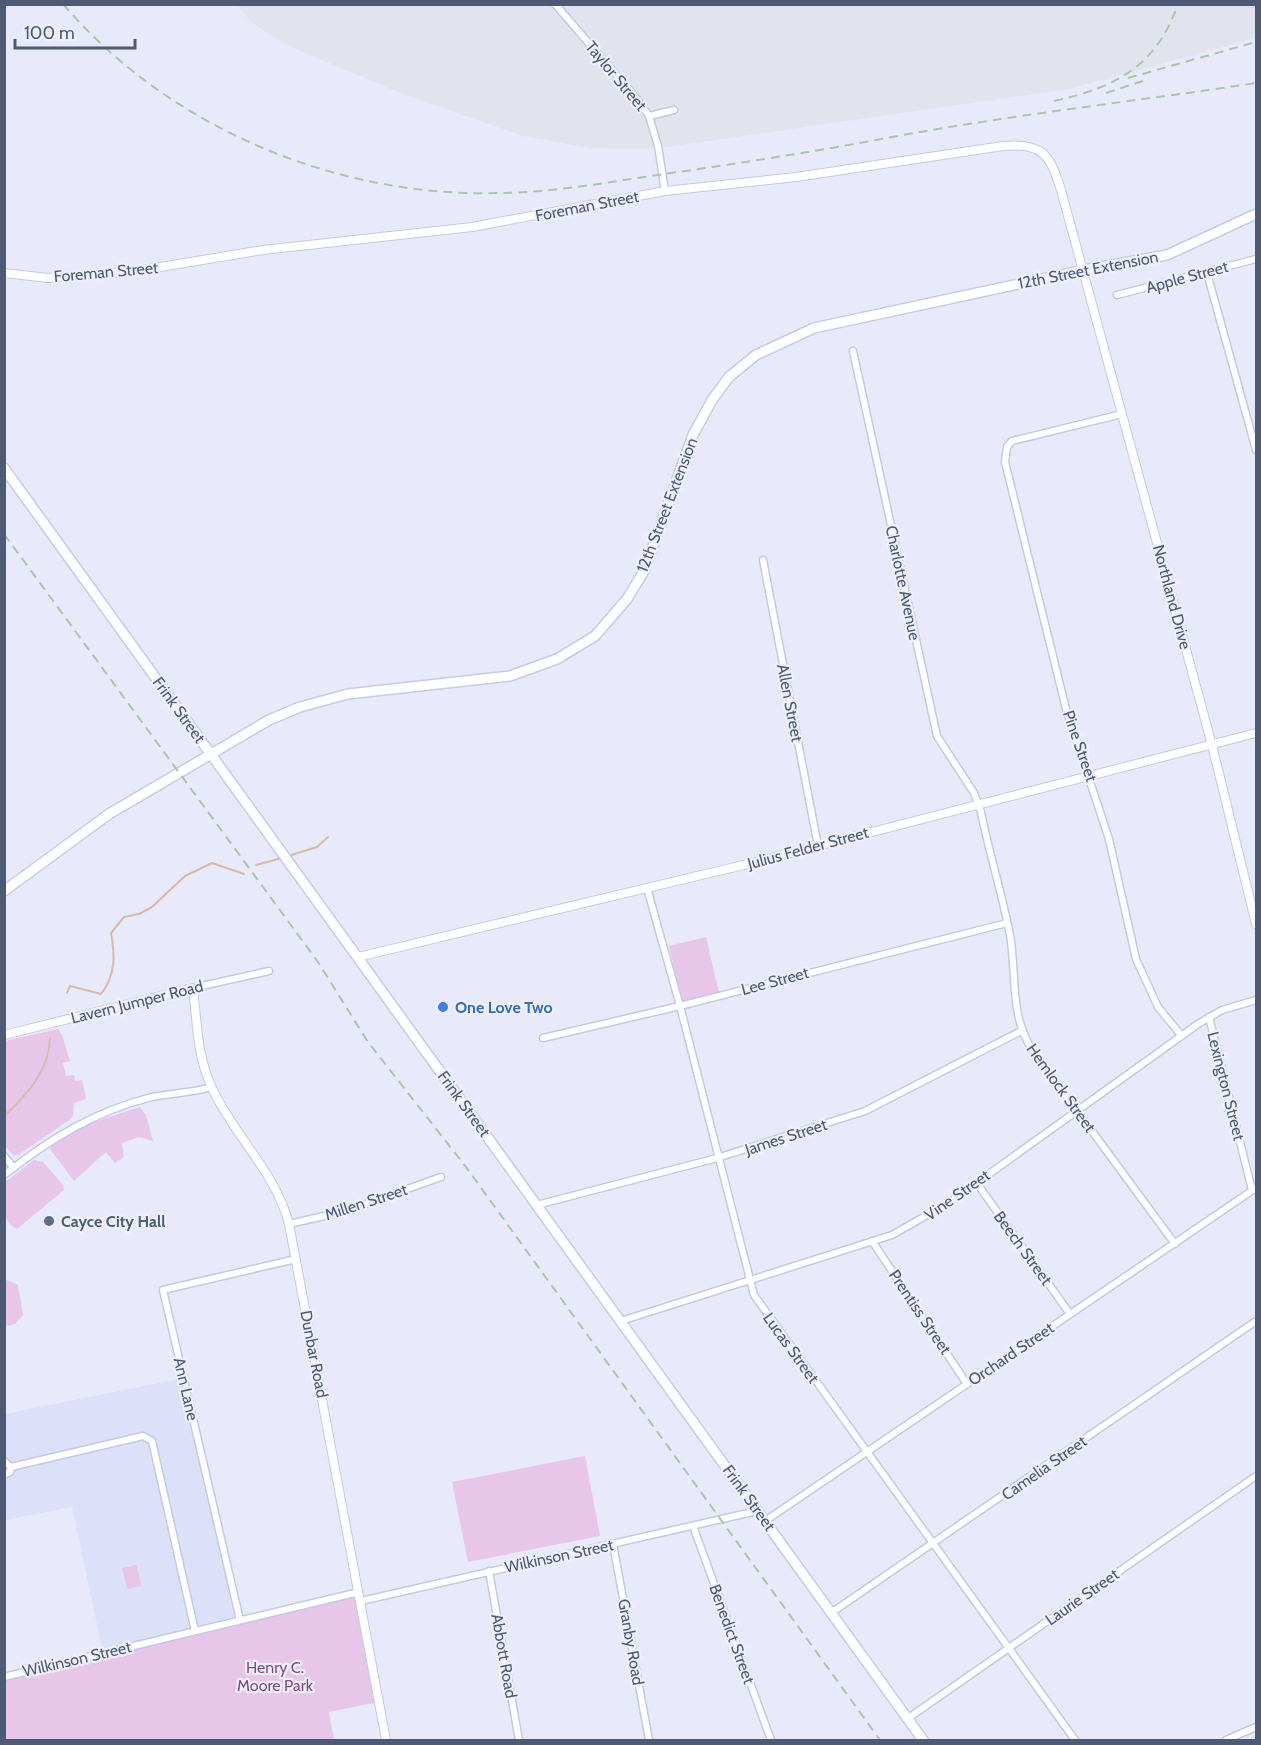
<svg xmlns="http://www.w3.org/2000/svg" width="1261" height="1745" font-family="Cabin,sans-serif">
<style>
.residential{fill:#dde0f9}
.industrial{fill:#e1e4ed}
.green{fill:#e7c6ea}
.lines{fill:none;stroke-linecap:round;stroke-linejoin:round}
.stream{stroke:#d7bba3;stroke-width:2}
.minor-casing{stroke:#c3cae1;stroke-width:9}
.tertiary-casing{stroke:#c3cae1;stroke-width:10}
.secondary-casing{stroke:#c3cce8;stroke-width:12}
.minor{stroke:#fff;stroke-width:6}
.tertiary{stroke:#fff;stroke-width:8}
.secondary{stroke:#fff;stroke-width:9}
.rail{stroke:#abc6a6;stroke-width:2;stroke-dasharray:9 6;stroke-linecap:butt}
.shop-dot{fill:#3f7fe0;stroke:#eff0ff;stroke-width:2}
.service-dot{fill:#5c6f8a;stroke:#eff0ff;stroke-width:2}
.labels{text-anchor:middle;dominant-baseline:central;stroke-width:4.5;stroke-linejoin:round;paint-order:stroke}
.street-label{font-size:16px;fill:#4c5a76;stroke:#eff0ff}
.shop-label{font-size:16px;font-weight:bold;fill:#366cbe;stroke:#eff0ff;text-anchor:start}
.service-label{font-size:16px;font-weight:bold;fill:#4e5e75;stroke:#eff0ff;text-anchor:start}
.park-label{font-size:16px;fill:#874a87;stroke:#eff0ff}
</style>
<rect width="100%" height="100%" fill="#e8eafc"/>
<polygon class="residential" points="184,1378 240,1620 103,1653 72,1507 5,1520 5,1414"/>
<polygon class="industrial" points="1256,4 1256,38 1069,89 653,149 590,148 523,136 400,93 284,44 251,22 237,5"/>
<g class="green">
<polygon points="706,937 719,993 682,1002 669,946"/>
<polygon points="58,1029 62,1035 70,1061 63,1063 66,1076 74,1075 75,1081 82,1080 86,1099 74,1103 73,1116 69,1120 18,1155 13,1155 5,1146 5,1041"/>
<polygon points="140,1107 146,1115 153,1141 139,1137 122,1143 124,1157 115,1163 106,1152 74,1181 50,1149 52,1145 88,1124"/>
<path d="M34,1160L43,1162L63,1185L64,1190L17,1229C0,1221 4,1200 5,1182Z"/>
<polygon points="4,1279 18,1285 23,1315 15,1324 5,1326"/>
<polygon points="585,1456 600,1536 468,1562 452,1482"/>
<polygon points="137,1565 141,1586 127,1589 122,1568"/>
<polygon points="359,1592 379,1702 329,1712 334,1740 5,1740 4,1677"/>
</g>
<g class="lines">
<g class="stream">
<polyline points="288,856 317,847 328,837"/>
<polyline points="256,865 282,858"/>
<path d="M67,993L70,986L101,994C116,975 115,955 111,933L124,917L139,914L152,907L185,876L212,863L244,874"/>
<path d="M4,1116C27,1095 49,1071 50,1038"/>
</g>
<g class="minor-casing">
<g id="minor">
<polyline points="555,4 637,99 649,116 658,146 665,191"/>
<polyline points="649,116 674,110"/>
<polyline points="1207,273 1256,450"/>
<polyline points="1117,295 1256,259"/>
<path d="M853,351L937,736L974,793L981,812C989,853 1002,893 1010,935C1017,975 1009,1015 1033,1051L1175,1244"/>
<polyline points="1122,414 1012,441 1007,447 1005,462 1066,709 1109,839 1136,959 1158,1007 1181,1035"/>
<polyline points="763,560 818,846"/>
<polyline points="647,888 680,1006 754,1295 1075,1740"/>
<polyline points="193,988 269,971"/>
<polyline points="1209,1017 1252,1190"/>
<polyline points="543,1038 680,1006 1007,923"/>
<polyline points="4,1156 14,1168"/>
<path d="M4,1175C50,1139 95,1111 152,1097C171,1093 192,1093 212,1087"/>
<polyline points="976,1182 1070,1314"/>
<polyline points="537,1205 717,1158 865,1111 1021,1031"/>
<polyline points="289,1224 346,1211 441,1177"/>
<polyline points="872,1241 967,1384"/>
<polyline points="621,1321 892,1235 950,1202 1198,1024 1222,1010 1256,1000"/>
<polyline points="4,1461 11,1467 10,1472 4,1475"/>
<polyline points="11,1467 143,1436 152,1441 195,1631"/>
<polyline points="765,1521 1256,1188"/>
<polyline points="693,1526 771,1740"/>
<polyline points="613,1544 649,1740"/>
<polyline points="489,1571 519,1740"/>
<polyline points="361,1601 757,1511"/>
<polyline points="831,1613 1256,1321"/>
<polyline points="240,1620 163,1290 296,1259"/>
<polyline points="4,1677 359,1592"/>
<polyline points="907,1719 1256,1476"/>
<polyline points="1226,1740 1256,1727"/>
</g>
</g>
<g class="tertiary-casing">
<g id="tertiary">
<path d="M4,273L48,278L130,272L263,250L472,227L665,191L796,177L1003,146C1043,142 1050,155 1061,190L1212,745L1256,924"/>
<polyline points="358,957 756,862 1256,733"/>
<path d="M4,1035L193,988C197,1021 197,1057 212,1088C234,1136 275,1171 289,1224L386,1740"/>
</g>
</g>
<g class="secondary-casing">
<g id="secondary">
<polyline points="4,468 923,1740"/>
<polyline points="4,891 109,814 269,720 300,707 348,694 510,676 557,659 595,636 627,599 644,571 693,435 712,400 729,377 756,355 814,328 1084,270 1167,255 1256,214"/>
</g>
</g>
<use href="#minor" class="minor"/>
<use href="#tertiary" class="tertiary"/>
<use href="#secondary" class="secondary"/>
<g class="rail">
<path d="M63,4C170,129 338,198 501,193C556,192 610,182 664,174C735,164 805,153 876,140C1002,116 1130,102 1256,83"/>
<polyline points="1128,78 1256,42"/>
<polyline points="1106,93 1149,79"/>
<path d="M1054,101C1116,87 1156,67 1178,4"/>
<polyline points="4,534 318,962 368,1042 466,1167 880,1740"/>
</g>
</g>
<circle class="shop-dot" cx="443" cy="1007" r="6"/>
<circle class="service-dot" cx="49" cy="1221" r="6"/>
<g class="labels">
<g class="street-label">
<text transform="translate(616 76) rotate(50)">Taylor Street</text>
<text transform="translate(587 206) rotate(-11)">Foreman Street</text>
<text transform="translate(1088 270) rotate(-11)">12th Street Extension</text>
<text transform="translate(106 272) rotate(-5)">Foreman Street</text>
<text transform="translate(1187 277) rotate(-15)">Apple Street</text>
<text transform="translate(667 505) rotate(-69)">12th Street Extension</text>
<text transform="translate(903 583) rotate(78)">Charlotte Avenue</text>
<text transform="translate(1172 597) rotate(75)">Northland Drive</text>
<text transform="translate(790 703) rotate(79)">Allen Street</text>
<text transform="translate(179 710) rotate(54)">Frink Street</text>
<text transform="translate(1080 746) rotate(71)">Pine Street</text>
<text transform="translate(808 848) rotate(-15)">Julius Felder Street</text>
<text transform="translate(775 981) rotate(-15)">Lee Street</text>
<text transform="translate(137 1002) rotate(-14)">Lavern Jumper Road</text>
<text transform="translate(1226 1086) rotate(76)">Lexington Street</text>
<text transform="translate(1061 1088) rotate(54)">Hemlock Street</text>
<text transform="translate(464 1104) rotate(54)">Frink Street</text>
<text transform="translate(786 1137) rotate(-18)">James Street</text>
<text transform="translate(957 1195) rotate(-35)">Vine Street</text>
<text transform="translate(366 1202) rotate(-18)">Millen Street</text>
<text transform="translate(1023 1248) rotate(54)">Beech Street</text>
<text transform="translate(920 1312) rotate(56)">Prentiss Street</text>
<text transform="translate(791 1348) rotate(54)">Lucas Street</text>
<text transform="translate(314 1354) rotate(79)">Dunbar Road</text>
<text transform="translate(1011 1354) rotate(-34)">Orchard Street</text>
<text transform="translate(186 1389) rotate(77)">Ann Lane</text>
<text transform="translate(1044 1468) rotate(-35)">Camelia Street</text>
<text transform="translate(749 1498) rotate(54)">Frink Street</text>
<text transform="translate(559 1556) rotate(-12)">Wilkinson Street</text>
<text transform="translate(1082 1597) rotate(-35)">Laurie Street</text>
<text transform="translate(732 1634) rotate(70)">Benedict Street</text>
<text transform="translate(631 1642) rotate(80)">Granby Road</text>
<text transform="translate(504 1656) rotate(80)">Abbott Road</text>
<text transform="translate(77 1659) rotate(-13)">Wilkinson Street</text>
</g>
<g class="shop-label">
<text x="455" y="1007">One Love Two</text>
</g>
<g class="service-label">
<text x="61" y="1221">Cayce City Hall</text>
</g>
<g class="park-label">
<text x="275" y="1667">Henry C.<tspan x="275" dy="18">Moore Park</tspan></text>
</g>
</g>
<rect width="1261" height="1745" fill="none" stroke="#4c5a76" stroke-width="12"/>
<path d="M15 39v9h120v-9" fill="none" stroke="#4c5a76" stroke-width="3"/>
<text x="24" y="39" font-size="18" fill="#4c5a76" stroke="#eff0ff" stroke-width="4.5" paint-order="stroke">100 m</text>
</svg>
